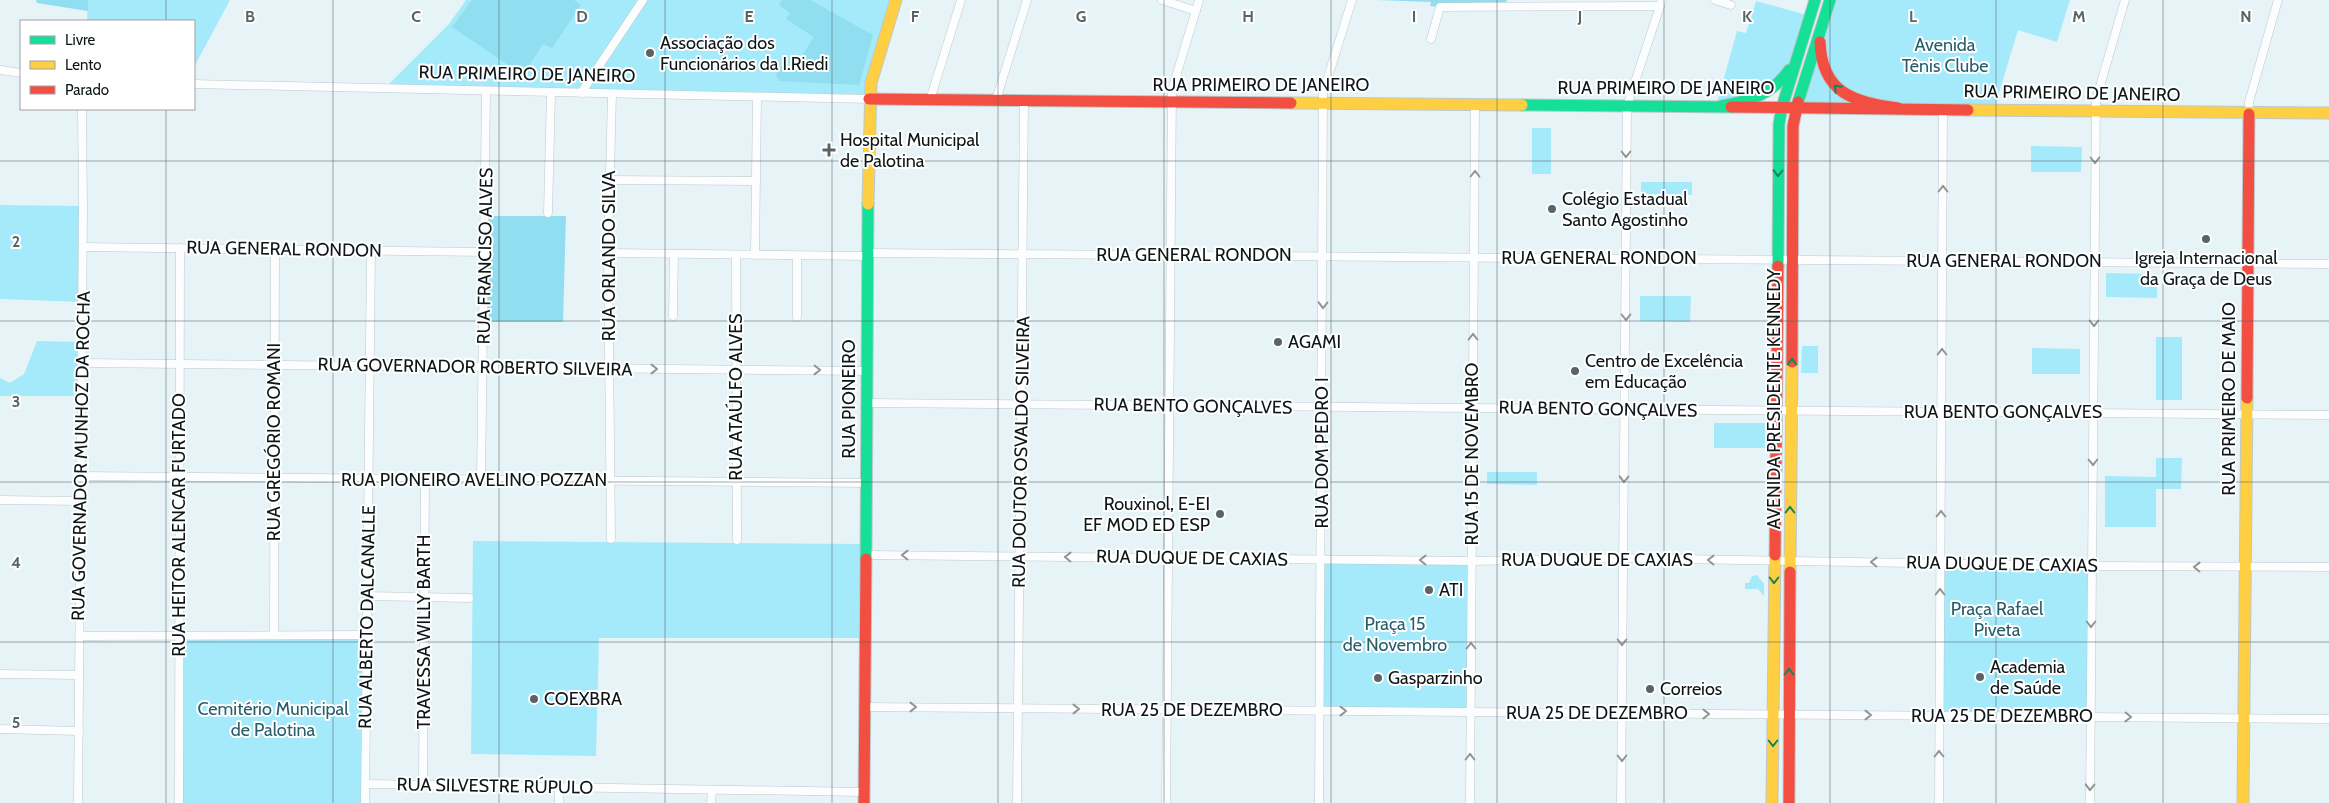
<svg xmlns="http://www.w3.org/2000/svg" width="2329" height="803" font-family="Cabin,sans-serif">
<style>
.green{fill:#a5eafb}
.forest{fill:#90def0}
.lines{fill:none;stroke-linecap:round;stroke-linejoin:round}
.street-casing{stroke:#bec8cb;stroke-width:9}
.fast-casing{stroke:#bec8cb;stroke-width:13}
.slow-casing{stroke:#bec8cb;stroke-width:13}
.jam-casing{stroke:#bec8cb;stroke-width:13}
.street{stroke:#fbfdfe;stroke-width:8}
.fast{stroke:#16e098;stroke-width:11}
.slow{stroke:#ffcf43;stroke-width:11}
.jam{stroke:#f24e42;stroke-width:11}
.oneway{stroke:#12855e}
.oneway2{stroke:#909596}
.grid{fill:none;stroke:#5a6466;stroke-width:1;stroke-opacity:0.55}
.poi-dot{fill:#5a6466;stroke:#fff;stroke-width:2}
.labels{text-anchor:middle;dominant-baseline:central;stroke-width:4;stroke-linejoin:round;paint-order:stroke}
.poi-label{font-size:18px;fill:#0e1618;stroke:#fff;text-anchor:start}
.park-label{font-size:18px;fill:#285d6a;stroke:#fff}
.street-label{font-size:18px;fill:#0e1618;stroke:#fff}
.grid-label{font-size:16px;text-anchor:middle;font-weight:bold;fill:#5a6466;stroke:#fff;stroke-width:4;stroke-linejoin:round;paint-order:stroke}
</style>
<rect width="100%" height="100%" fill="#e7f4f7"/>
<g class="green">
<polygon points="88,0 230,0 194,67 194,21 87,21"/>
<polygon points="466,0 896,0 869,99 384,89 449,24"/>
<polygon points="1830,0 2070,0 2057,42 2018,30 1994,110 1898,108 1846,96 1821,60"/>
<path d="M1756,1L1807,15C1801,36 1789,78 1769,89C1753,96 1733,99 1717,103L1737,31L1746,33Z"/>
<polygon points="1817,51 1821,68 1857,105 1801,105"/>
<rect x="1532" y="128" width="19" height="46"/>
<polygon points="2031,146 2082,147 2081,172 2031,172"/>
<polygon points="1641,182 1692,182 1692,195 1641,194"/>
<polygon points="0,205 83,206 83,302 0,299"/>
<polygon points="2106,273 2157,274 2157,298 2106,297"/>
<polygon points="1640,296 1691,296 1690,322 1640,321"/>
<rect x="2156" y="337" width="26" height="63"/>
<polygon points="37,341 82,342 82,396 0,396 0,378 10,383 24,374"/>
<polygon points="1802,346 1818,346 1818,373 1801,373"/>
<polygon points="2032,348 2080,349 2080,374 2032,374"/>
<rect x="1714" y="423" width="51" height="25"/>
<polygon points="2156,458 2182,458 2181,489 2156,489 2156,527 2105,527 2105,476 2156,477"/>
<polygon points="1487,472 1537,472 1537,485 1487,484"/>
<polygon points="473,541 866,544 865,638 599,638 596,756 471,754"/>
<polygon points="1321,559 1472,561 1470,712 1320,711"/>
<polygon points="1940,563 2092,566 2090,716 1939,716"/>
<polygon points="1757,575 1764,584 1764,596 1758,589 1745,589 1745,583 1749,583 1752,576"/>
<polygon points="178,635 367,635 365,803 179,803"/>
</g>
<g class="forest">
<polygon points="36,0 88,0 88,11 37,3"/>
<polygon points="472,0 574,0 581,5 552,48 543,44 523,75 452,27"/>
<polygon points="782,0 810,0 873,35 859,85 779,81 776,75 781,66 791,72 814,37 786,19 790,13 779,5"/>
<polygon points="1377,0 1507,0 1505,7 1440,7 1430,6 1431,2"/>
<polygon points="486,216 566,216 563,322 484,322"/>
</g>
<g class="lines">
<g class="street-casing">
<g id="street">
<polyline points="1162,0 1196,11"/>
<polyline points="1715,0 1731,5"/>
<polyline points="1431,39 1440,7 1660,6"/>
<polyline points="0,70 21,73"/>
<polyline points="194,84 869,99"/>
<polyline points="581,93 643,0"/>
<polyline points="930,100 961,0"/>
<polyline points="996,100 1027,0"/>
<polyline points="2249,114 2249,102 2278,0"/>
<polyline points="610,180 756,181"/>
<polyline points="548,213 551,92"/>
<polyline points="83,247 485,252"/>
<polyline points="608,253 868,256"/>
<polyline points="868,253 2329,264"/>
<polyline points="736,255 737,540"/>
<polyline points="755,255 757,97"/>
<polyline points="673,316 674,254"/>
<polyline points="797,317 797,256"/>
<polyline points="82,363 867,371"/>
<polyline points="867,403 2329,415"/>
<polyline points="81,476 866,483"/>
<polyline points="481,480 486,91"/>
<polyline points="0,500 81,501"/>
<polyline points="611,539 608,253 612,94"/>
<polyline points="866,555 1472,561 1623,558 2092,566 2329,567"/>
<polyline points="368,596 469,598"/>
<polyline points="274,635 275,249"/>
<polyline points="80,636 367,635"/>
<polyline points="0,674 79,675"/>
<polyline points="865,707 2329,719"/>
<polyline points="0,729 79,731"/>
<polyline points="366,784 864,792"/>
<polyline points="423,785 425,480"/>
<polyline points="78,803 83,210 82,109"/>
<polyline points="179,803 180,248"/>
<polyline points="365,803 371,250"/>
<polyline points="559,803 559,787"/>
<polyline points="711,803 712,790"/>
<polyline points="1017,803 1024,101"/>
<polyline points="1166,803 1172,90 1199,0"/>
<polyline points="1319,803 1323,93 1352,0"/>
<polyline points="1470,803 1475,104"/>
<polyline points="1621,803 1627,106 1662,0"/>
<polyline points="1939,803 1943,109"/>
<polyline points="2090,803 2096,100 2125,0"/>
</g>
</g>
<g class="fast-casing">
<g id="fast">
<polyline points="1798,102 1830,0"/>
<polyline points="1522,105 1731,107"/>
<path d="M1721,106C1749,101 1772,95 1789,70"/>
<polyline points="1778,266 1779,124 1782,107 1815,0"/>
<polyline points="866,559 868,204"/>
</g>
</g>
<g class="slow-casing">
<g id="slow">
<polyline points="1291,103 1522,105"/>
<polyline points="1968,110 2329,113"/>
<polyline points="868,204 871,83 896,0"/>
<polyline points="1790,572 1792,362"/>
<polyline points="1772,803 1775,555"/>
<polyline points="2243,803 2247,398"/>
</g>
</g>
<g class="jam-casing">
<g id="jam">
<path d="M1820,42C1822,93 1853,102 1898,108"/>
<polyline points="869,99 1291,103"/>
<polyline points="1731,107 1968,110"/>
<polyline points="1792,362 1793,126 1798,102"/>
<polyline points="2247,398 2249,114"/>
<polyline points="1775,555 1778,266"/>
<polyline points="864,803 866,559"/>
<polyline points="1789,803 1790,572"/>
</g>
</g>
<use href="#street" class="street"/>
<use href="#fast" class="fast"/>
<use href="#slow" class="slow"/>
<use href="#jam" class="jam"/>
</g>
<defs><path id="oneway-chevron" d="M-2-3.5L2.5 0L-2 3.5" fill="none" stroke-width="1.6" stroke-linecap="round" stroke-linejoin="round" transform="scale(1.25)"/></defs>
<g class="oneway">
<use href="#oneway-chevron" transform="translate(1837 88) rotate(-135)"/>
<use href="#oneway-chevron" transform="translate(1778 173) rotate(91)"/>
<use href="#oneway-chevron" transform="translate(1792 362) rotate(-90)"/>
<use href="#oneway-chevron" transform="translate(1790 510) rotate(-90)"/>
<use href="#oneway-chevron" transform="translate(1774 580) rotate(90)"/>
<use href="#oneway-chevron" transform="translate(1789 672) rotate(-90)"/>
<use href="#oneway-chevron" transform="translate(1773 743) rotate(90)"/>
</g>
<g class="oneway2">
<use href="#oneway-chevron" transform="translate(1626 154) rotate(90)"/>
<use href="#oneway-chevron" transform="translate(2095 160) rotate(90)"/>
<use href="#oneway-chevron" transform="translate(1475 174) rotate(-90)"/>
<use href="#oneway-chevron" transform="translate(1943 189) rotate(-90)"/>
<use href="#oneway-chevron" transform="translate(1323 305) rotate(91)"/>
<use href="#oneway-chevron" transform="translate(1626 317) rotate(90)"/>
<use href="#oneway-chevron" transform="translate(2094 323) rotate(90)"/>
<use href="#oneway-chevron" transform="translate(1473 337) rotate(-90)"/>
<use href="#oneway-chevron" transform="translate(1942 352) rotate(-90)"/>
<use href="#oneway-chevron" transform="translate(654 369)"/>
<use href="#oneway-chevron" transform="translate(817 370) rotate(1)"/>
<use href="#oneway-chevron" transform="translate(2093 462) rotate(90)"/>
<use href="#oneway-chevron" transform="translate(1624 479) rotate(91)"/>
<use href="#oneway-chevron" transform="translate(1941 514) rotate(-90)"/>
<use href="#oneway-chevron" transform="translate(905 555) rotate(-179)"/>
<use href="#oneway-chevron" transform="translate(1068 557) rotate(-179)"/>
<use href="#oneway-chevron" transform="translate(1423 560) rotate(-179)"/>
<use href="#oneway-chevron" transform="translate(1711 560) rotate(-179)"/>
<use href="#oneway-chevron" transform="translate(1874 562) rotate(-179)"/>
<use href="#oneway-chevron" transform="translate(2197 567) rotate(-179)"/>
<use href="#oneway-chevron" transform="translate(1940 592) rotate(-90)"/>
<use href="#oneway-chevron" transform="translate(2091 624) rotate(90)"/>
<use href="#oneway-chevron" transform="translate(1622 642) rotate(90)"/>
<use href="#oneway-chevron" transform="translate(1471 646) rotate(-90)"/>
<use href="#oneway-chevron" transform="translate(913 707)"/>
<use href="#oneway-chevron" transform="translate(1076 709)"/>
<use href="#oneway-chevron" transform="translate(1343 711)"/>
<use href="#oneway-chevron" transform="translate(1706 714)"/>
<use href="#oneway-chevron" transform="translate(1868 715)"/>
<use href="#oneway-chevron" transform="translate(2128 717) rotate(1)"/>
<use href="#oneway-chevron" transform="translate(1939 754) rotate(-90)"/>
<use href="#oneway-chevron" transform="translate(1470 757) rotate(-90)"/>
<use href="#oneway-chevron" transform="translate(1622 758) rotate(90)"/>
<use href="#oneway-chevron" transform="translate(2090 787) rotate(91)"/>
</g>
<path class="grid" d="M166,0V21M333,0V803M499,0V803M665,0V803M832,0V803M998,0V803M1164,0V803M1331,0V803M1497,0V803M1664,0V803M1830,0V803M1996,0V803M2163,0V803M166,109V803M0,161H2329M0,321H2329M0,482H2329M0,642H2329"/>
<g class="poi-dot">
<circle cx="650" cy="53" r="5"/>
<path d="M826.5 142.5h5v5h5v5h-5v5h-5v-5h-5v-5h5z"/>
<circle cx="1552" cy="209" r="5"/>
<circle cx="2206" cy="239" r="5"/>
<circle cx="1278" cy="342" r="5"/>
<circle cx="1575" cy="371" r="5"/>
<circle cx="1220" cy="514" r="5"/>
<circle cx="1429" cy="590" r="5"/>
<circle cx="1980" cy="677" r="5"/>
<circle cx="1378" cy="678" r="5"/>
<circle cx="1650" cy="689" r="5"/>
<circle cx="534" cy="699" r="5"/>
</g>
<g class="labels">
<g class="poi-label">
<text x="660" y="43">Associação dos<tspan x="660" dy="21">Funcionários da I.Riedi</tspan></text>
<text x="840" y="140">Hospital Municipal<tspan x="840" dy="21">de Palotina</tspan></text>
<text x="1562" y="199">Colégio Estadual<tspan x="1562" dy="21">Santo Agostinho</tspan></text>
<text x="2206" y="258" text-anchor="middle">Igreja Internacional<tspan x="2206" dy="21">da Graça de Deus</tspan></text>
<text x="1288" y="342">AGAMI</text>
<text x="1585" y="361">Centro de Excelência<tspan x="1585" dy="21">em Educação</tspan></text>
<text x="1210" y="504" text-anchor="end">Rouxinol, E-EI<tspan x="1210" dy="21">EF MOD ED ESP</tspan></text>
<text x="1439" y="590">ATI</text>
<text x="1990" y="667">Academia<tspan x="1990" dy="21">de Saúde</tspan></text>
<text x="1388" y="678">Gasparzinho</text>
<text x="1660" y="689">Correios</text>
<text x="544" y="699">COEXBRA</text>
</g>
<g class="park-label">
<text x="1945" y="45">Avenida<tspan x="1945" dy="21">Tênis Clube</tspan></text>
<text x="1997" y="609">Praça Rafael<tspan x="1997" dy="21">Piveta</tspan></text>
<text x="1395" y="624">Praça 15<tspan x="1395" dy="21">de Novembro</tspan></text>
<text x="273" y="709">Cemitério Municipal<tspan x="273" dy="21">de Palotina</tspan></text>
</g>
<g class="street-label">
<text transform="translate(527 74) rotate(1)">RUA PRIMEIRO DE JANEIRO</text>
<text x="1261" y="85">RUA PRIMEIRO DE JANEIRO</text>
<text x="1666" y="88">RUA PRIMEIRO DE JANEIRO</text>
<text transform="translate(2072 93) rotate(1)">RUA PRIMEIRO DE JANEIRO</text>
<text transform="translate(284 249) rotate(1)">RUA GENERAL RONDON</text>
<text x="1194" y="255">RUA GENERAL RONDON</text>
<text transform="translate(485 256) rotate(-89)">RUA FRANCISO ALVES</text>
<text transform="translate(609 256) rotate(-90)">RUA ORLANDO SILVA</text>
<text x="1599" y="258">RUA GENERAL RONDON</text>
<text x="2004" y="261">RUA GENERAL RONDON</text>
<text transform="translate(475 367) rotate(1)">RUA GOVERNADOR ROBERTO SILVEIRA</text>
<text transform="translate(736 397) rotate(-90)">RUA ATAÚLFO ALVES</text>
<text transform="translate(849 399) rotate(-90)">RUA PIONEIRO</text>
<text transform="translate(1774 399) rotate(-90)">AVENIDA PRESIDENTE KENNEDY</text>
<text transform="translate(2229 399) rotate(-90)">RUA PRIMEIRO DE MAIO</text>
<text transform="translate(1193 406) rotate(1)">RUA BENTO GONÇALVES</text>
<text transform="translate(1598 409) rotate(1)">RUA BENTO GONÇALVES</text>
<text x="2003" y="412">RUA BENTO GONÇALVES</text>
<text transform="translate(274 442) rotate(-90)">RUA GREGÓRIO ROMANI</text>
<text transform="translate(1021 452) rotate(-89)">RUA DOUTOR OSVALDO SILVEIRA</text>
<text transform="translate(1322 453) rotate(-90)">RUA DOM PEDRO I</text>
<text transform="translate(1472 454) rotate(-90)">RUA 15 DE NOVEMBRO</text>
<text transform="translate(81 456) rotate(-89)">RUA GOVERNADOR MUNHOZ DA ROCHA</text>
<text x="474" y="480">RUA PIONEIRO AVELINO POZZAN</text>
<text transform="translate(179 525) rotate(-90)">RUA HEITOR ALENCAR FURTADO</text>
<text transform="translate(1192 558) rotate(1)">RUA DUQUE DE CAXIAS</text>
<text x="1597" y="560">RUA DUQUE DE CAXIAS</text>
<text transform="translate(2002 564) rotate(1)">RUA DUQUE DE CAXIAS</text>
<text transform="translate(367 617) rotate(-89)">RUA ALBERTO DALCANALLE</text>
<text transform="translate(424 632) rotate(-90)">TRAVESSA WILLY BARTH</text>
<text x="1192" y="710">RUA 25 DE DEZEMBRO</text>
<text x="1597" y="713">RUA 25 DE DEZEMBRO</text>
<text x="2002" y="716">RUA 25 DE DEZEMBRO</text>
<text transform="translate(495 786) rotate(1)">RUA SILVESTRE RÚPULO</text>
</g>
</g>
<g class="grid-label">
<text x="250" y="22">B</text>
<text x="416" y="22">C</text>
<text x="582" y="22">D</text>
<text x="749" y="22">E</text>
<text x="915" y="22">F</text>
<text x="1081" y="22">G</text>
<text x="1248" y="22">H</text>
<text x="1414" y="22">I</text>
<text x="1580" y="22">J</text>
<text x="1747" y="22">K</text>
<text x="1913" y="22">L</text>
<text x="2079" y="22">M</text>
<text x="2246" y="22">N</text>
<text x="16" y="247">2</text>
<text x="16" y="407">3</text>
<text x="16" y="568">4</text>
<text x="16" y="728">5</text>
</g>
<rect x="20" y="20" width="175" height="90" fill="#ffffff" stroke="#9fa2a3"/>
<rect x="30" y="36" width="25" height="8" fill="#16e098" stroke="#9fa2a3"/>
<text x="65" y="45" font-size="15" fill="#0e1618">Livre</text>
<rect x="30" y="61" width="25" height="8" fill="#ffcf43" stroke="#9fa2a3"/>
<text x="65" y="70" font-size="15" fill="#0e1618">Lento</text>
<rect x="30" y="86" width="25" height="8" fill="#f24e42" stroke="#9fa2a3"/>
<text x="65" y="95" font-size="15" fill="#0e1618">Parado</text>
</svg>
